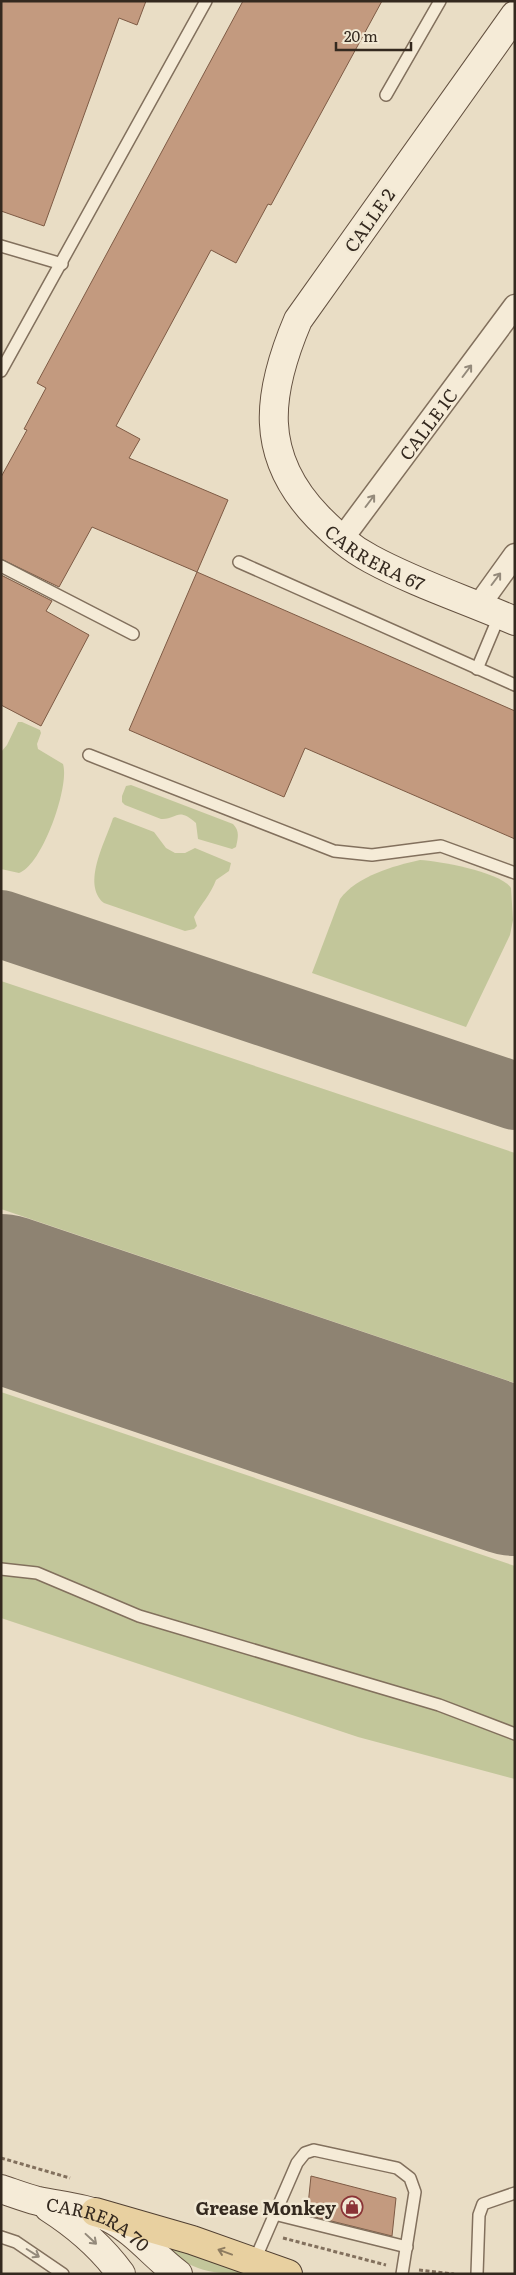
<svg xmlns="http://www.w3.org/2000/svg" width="516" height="2275" font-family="Literata,serif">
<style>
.green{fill:#c2c69a}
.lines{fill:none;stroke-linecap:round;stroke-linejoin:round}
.taxiway{stroke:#8e8372;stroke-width:68}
.runway{stroke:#8e8372;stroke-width:168}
.building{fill:#c39a7f;stroke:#7e5b45}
.lane-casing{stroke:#82705d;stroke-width:14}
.street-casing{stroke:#82705d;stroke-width:25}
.secondary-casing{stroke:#645140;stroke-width:30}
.primary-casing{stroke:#503f31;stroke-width:30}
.path{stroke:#82705d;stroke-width:3;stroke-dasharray:4 2.5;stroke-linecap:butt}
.lane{stroke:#f5ebd7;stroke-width:11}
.street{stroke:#f5ebd7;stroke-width:22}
.secondary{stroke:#f5ebd7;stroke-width:28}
.primary{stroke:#e8d0a0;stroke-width:28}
.oneway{stroke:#948a7b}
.oneway2{stroke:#8e7c60}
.labels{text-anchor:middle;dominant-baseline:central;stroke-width:5;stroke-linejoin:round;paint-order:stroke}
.street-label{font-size:18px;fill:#34291f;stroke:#f1e8d3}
.poi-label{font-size:18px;font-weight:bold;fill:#34291f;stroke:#f1e8d3;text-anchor:end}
</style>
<rect width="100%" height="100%" fill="#e9ddc5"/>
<g class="green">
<path d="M18,722H22L40,730L41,733L37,744L38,749L63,764C70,786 42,866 19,873L1,869V752L7,745Z"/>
<path d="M131,785L233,824C240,831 238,838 236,847L232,849L198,839L196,823C177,806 177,820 161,819L125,805L122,802V796L126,786Z"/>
<path d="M115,817L154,832L166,848L175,853H185L195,848L231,863L229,871L216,880C211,894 201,904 194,917L197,926L194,929L185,931L104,903C81,884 106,841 113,818Z"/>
<path d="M420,860C439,861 501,872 511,888L513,920L510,935L466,1027L312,973L340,899C357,876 393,866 420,860Z"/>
<polygon points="1,981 515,1153 515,1383 1,1209"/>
<polygon points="1,1392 515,1566 515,1729 456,1716 515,1740 515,1779 358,1737 1,1618"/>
<path d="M162,2245L251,2274C212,2274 192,2272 162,2245Z"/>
</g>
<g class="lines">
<polyline class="taxiway" points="1,924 515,1096"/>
<polyline class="runway" points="1,1298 515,1472"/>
</g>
<g class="building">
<polygon points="1,1 146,1 137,25 119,18 44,226 1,211"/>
<polygon points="243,1 382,1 271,205 268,204 236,263 211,250 116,426 140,439 129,458 228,500 197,572 92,527 59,587 1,559 1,477 27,430 24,429 46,388 37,383"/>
<polygon points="197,572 515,711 515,839 305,748 284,797 129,730"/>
<polygon points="1,575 52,601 46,611 89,635 41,726 1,705"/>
<polygon points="311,2176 396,2198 392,2236 307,2215"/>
</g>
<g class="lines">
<g class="lane-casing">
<g id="lane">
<polyline points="386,95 440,1"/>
<polyline points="1,246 62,264"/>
<polyline points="1,371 206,1"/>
<polyline points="239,562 515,685"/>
<polyline points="1,566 133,634"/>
<polyline points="477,669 500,614"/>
<polyline points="89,755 334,851 372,855 441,846 515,873"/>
<polyline points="1,1569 37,1573 139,1616 439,1705 515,1734"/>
<polyline points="274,2214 407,2247"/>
<polyline points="1,2237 16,2242 63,2274"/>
<polyline points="254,2262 297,2163 305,2153 314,2150 397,2168 410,2178 415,2192 402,2274"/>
<polyline points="477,2274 479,2215 483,2204 515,2193"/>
</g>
</g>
<g class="street-casing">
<g id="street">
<path id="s1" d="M341,540L515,306"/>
<polyline points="479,605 515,555"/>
</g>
</g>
<g class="secondary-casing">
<g id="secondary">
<path id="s2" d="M515,15L298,320C267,393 258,455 318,517C335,534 350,548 371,559C417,584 467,600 515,621"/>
<path id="s3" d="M1,2189C13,2193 26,2198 38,2201C62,2206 87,2208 109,2218C135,2231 155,2257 178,2274"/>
<path d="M49,2208C77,2226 101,2246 121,2274"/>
</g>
</g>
<g class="primary-casing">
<polyline id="primary" points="95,2212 192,2240 288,2274"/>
</g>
<g class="path">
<polyline points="1,2158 70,2178"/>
<polyline points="283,2238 386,2265"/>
<polyline points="419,2270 454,2274"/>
</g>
<use href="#lane" class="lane"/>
<use href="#street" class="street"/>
<use href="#secondary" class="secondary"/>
<use href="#primary" class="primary"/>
</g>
<defs><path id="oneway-shaft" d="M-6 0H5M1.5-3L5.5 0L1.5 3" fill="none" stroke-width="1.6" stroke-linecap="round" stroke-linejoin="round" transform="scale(1.25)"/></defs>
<g class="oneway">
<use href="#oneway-shaft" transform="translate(467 371) rotate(-53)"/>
<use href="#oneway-shaft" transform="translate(370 501) rotate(-53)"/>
<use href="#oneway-shaft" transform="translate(496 579) rotate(-53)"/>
<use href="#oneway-shaft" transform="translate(91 2239) rotate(43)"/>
<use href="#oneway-shaft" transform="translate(33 2253) rotate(32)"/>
</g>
<use class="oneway2" href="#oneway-shaft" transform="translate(225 2252) rotate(-160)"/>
<defs>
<g id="shop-ring" transform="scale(1.125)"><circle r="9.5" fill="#f1e8d3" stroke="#8a3336" stroke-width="1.5"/><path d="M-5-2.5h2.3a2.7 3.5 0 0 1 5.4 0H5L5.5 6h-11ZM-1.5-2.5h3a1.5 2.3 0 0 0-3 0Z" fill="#8a3336"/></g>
</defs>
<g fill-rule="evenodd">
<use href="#shop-ring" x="352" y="2207"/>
</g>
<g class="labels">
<g class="street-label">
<text transform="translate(369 220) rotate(-55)">CALLE 2</text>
<text stroke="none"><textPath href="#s1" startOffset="145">CALLE 1C</textPath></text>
<text stroke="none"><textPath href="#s2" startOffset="658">CARRERA 67</textPath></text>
<text stroke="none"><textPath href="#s3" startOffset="104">CARRERA 70</textPath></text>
</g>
<g class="poi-label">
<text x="336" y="2207">Grease Monkey</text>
</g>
</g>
<rect width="516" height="2275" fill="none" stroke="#34291f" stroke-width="5"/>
<path d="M336 42v8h75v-8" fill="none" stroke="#34291f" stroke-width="2.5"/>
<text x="344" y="42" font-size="15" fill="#34291f" stroke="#f1e8d3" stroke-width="4" paint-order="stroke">20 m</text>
</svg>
